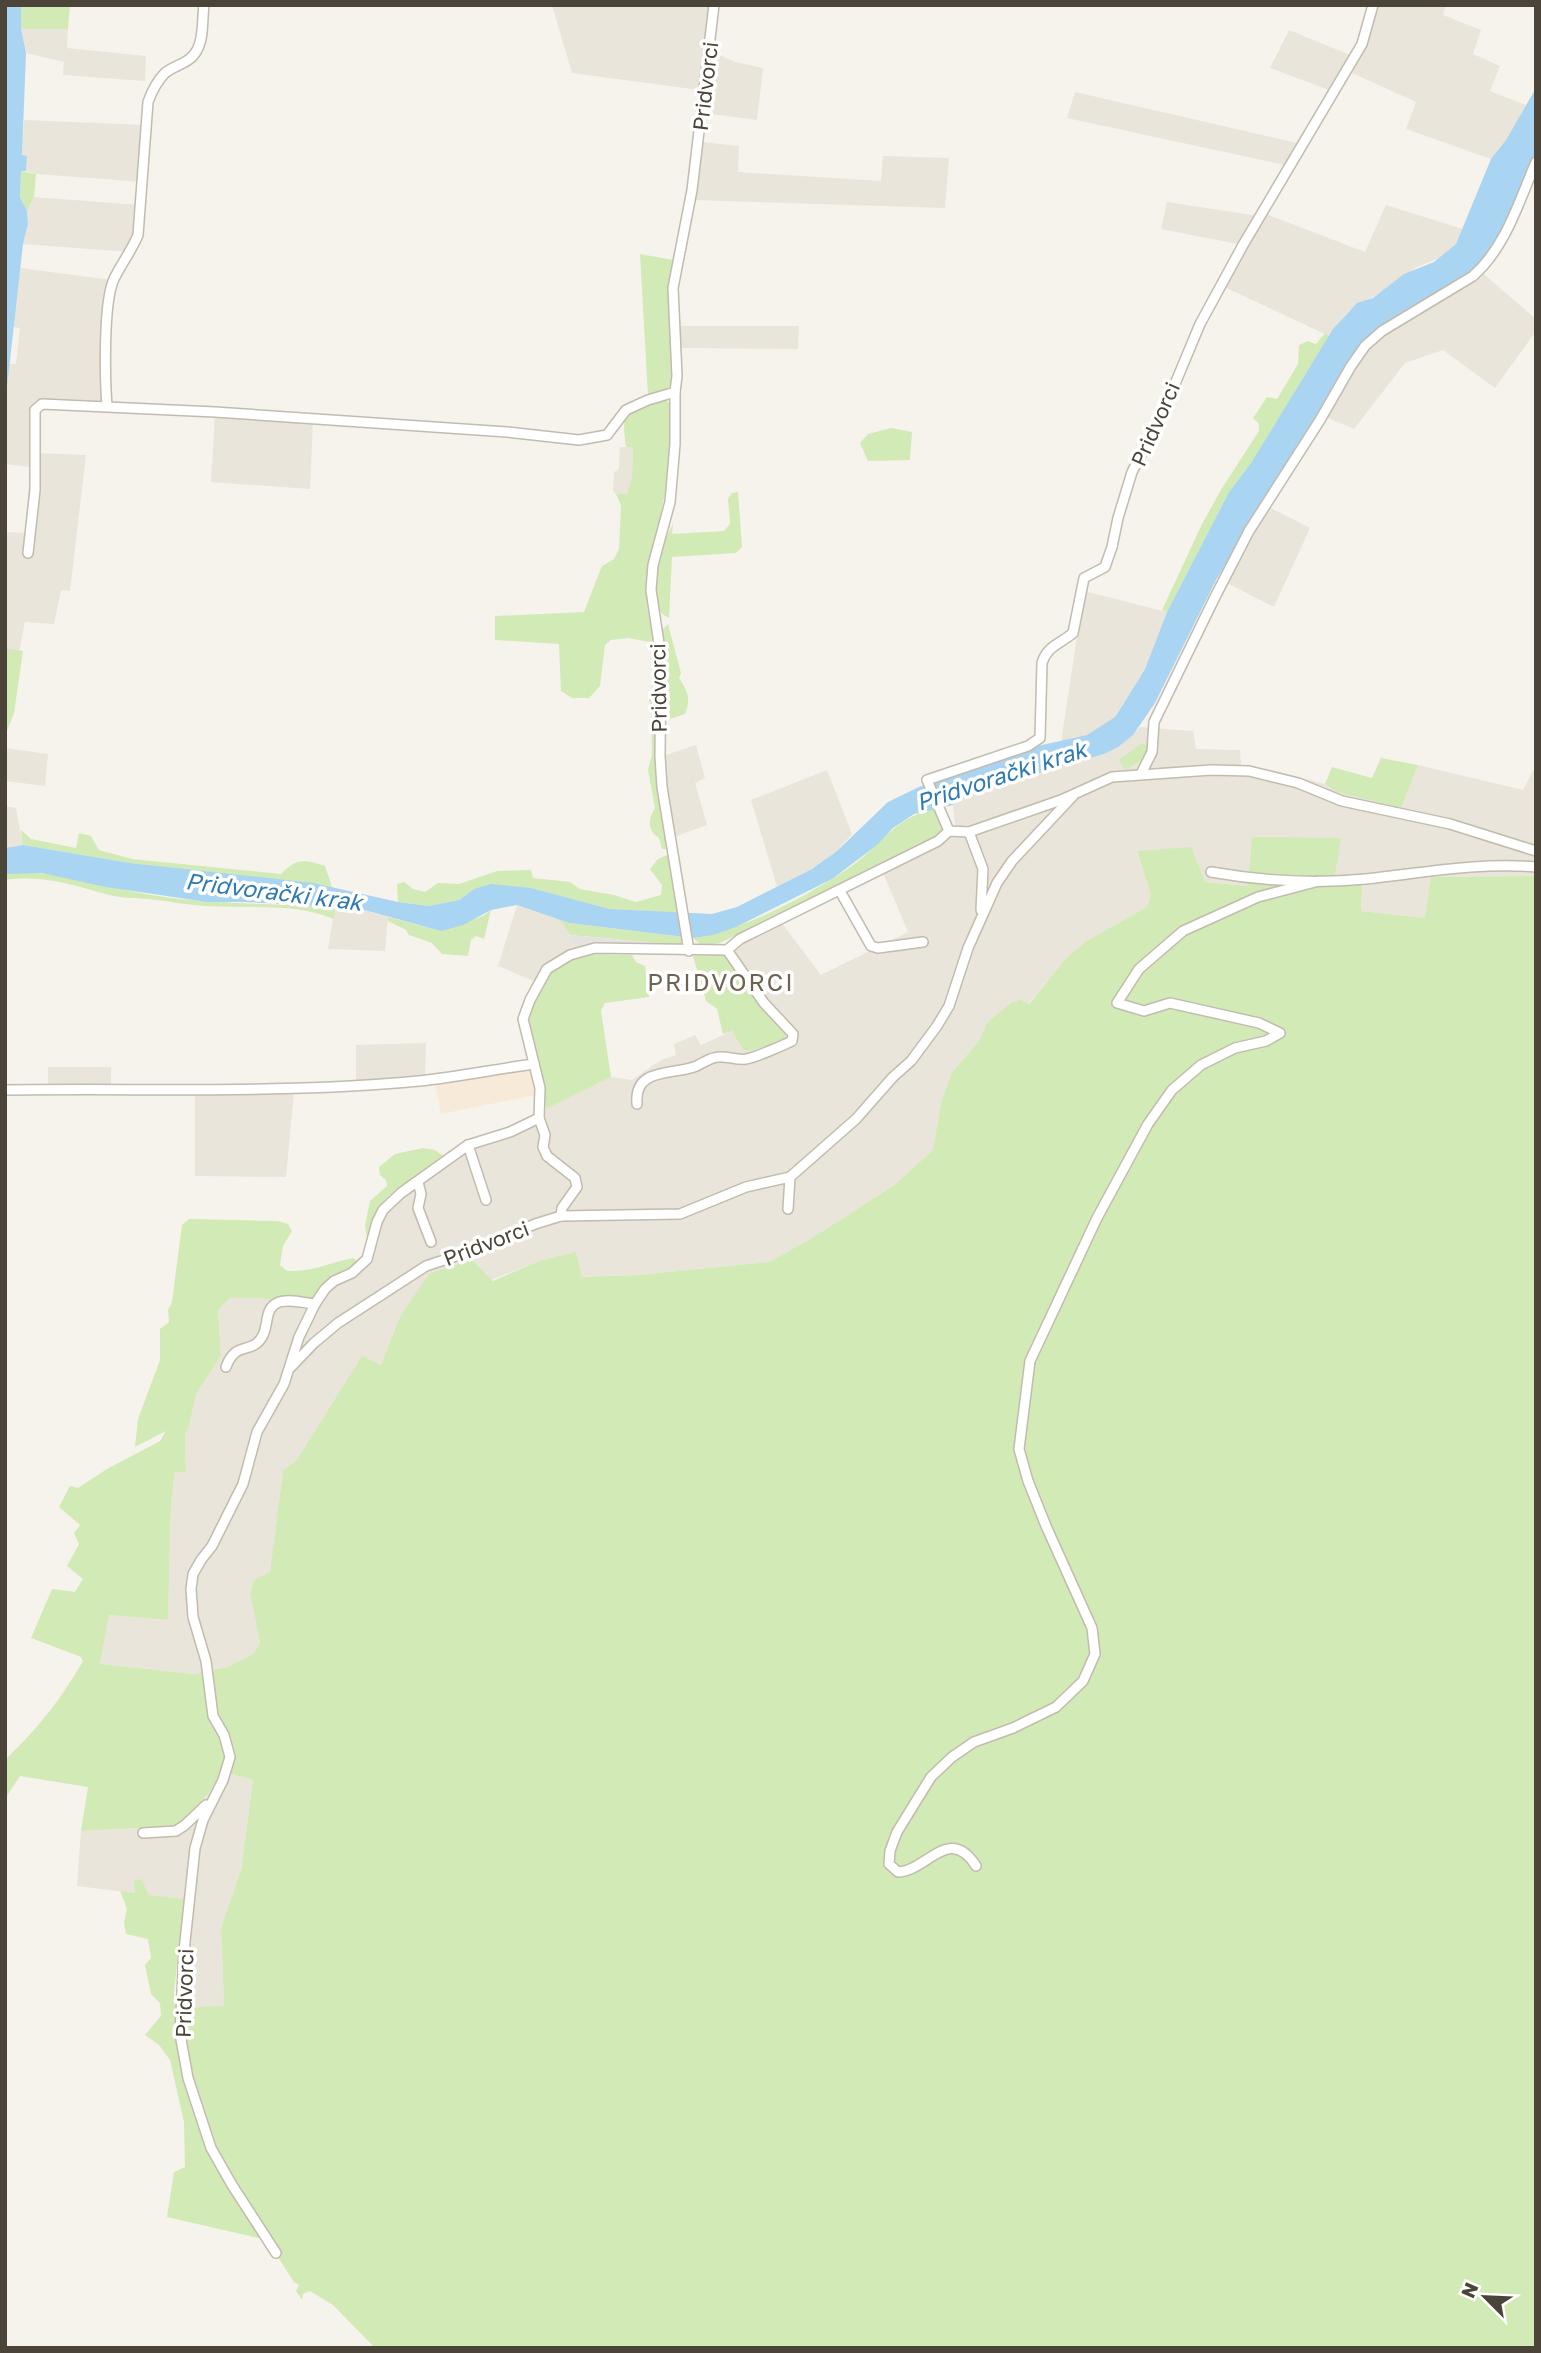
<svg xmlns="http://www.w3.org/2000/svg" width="1541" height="2353" font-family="'Golos Text',sans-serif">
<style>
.residential{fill:#eae5da}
.commercial{fill:#f7ead8}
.green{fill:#d2eab5}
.parking{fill:#e5e3e0}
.water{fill:#a9d4f2}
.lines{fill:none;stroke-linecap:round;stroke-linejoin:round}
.street-casing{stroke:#c2bbae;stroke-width:12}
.street{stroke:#fff;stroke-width:9}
.labels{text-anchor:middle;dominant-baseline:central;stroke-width:7;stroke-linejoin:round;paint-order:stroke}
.street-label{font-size:21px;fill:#4b4439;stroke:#fff}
.water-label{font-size:23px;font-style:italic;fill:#2e7ab2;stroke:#fff}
.quarter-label{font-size:24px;letter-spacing:2px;fill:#6e6250;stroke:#fff}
</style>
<rect width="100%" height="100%" fill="#f6f3ec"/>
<g class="residential">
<polygon points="552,5 714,5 709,50 735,62 763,68 757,120 704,113 707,91 572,73"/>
<polygon points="1373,5 1446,5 1443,15 1481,30 1473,54 1500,66 1490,91 1526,105 1506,140 1491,159 1406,129 1416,102 1350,72 1334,92 1270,68 1289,30 1355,57"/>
<polygon points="21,29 68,29 67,48 146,56 145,81 63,75 64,62 26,53"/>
<polygon points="1075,92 1302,144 1289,166 1067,118"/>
<polygon points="24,120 145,125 142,182 36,174 26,171 27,156 22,155"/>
<polygon points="702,142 739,146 738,172 881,181 883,156 949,158 945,208 694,200"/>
<polygon points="34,197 140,205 139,217 130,252 23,244 28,224 27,211"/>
<polygon points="1167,202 1259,216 1266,214 1365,252 1386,205 1463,229 1456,244 1444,256 1415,268 1382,292 1349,310 1329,336 1220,285 1242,245 1161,229"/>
<polygon points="20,268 112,280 104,402 102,404 37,404 36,453 86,455 70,591 61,590 54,624 25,622 19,652 5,648 5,532 25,533 30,467 5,464 5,405 9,364 16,364 20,328 13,327"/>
<polygon points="1478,269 1536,319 1536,331 1495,388 1443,350 1405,363 1354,429 1321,415 1347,362 1371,334"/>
<polygon points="678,326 799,326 798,349 679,348"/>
<polygon points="215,414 313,420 310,489 211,482"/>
<polygon points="620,447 633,447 632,478 627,495 616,494 613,491 614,472 619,469"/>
<polygon points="1263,504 1310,528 1274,607 1217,578"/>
<polygon points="1084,591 1167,612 1145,669 1115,717 1088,735 1061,742"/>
<polygon points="1140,727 1193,731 1196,749 1240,750 1241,765 1276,771 1325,784 1337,792 1401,807 1418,765 1523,790 1536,765 1536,876 1431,877 1426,918 1361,911 1363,885 1335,877 1340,838 1249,886 1205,882 1137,852 1151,895 1147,907 1088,940 1066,958 1028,1004 987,1023 979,1041 952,1072 933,1150 893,1186 812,1238 769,1262 638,1275 582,1277 576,1253 539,1261 399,1317 381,1366 362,1357 296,1461 283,1470 270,1572 254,1580 250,1593 260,1643 253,1654 227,1667 194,1674 100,1664 109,1615 168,1620 171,1504 175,1472 186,1472 185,1434 189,1427 196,1394 221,1356 218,1310 230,1298 261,1298 272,1300 284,1296 299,1299 315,1298 329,1290 367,1263 374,1254 379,1226 384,1216 397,1199 474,1146 542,1119 546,1109 611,1077 632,1080 661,1060 676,1055 674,1044 695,1035 701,1045 732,1031 743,1050 748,1051 782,1043 787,1037 766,1011 731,957 736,951 738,943 781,922 821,975 908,932 883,873 942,843 955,827 953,805 975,792 1104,754 1133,735"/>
<polygon points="696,745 705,778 695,783 707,825 674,837 665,790 663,756"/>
<polygon points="5,748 48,754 45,786 5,781"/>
<polygon points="827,770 852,834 837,851 812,869 777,887 751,800"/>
<polygon points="5,806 16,808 23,845 5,848"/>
<polygon points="517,905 554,918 562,923 570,935 575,949 552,961 536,982 498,966"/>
<polygon points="335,907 357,908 388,917 385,951 328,949"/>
<polygon points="426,1043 425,1078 356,1084 356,1045"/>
<rect x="48" y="1067" width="63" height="20"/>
<polygon points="195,1091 294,1092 286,1177 195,1176"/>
<polygon points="222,1771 253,1780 241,1870 221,1928 224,2007 180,2008 189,1900 77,1886 81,1831 178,1826 209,1793"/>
</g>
<polygon class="commercial" points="531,1068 536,1095 441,1114 435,1082"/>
<g class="green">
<polygon points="21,5 70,5 68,29 21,29"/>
<polygon points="21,171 36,174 34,197 27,211 20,197"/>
<path d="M640,254L673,260C671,279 668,297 669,316C671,332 679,369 672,383C668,391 656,393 648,396Z"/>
<polygon points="1325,333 1329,336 1251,463 1229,492 1167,612 1162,610 1202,524 1222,488 1259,431 1259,424 1253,418 1267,397 1277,399 1298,364 1299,345 1308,341 1316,344"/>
<path d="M657,401H667L671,405L668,478L647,583L648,613L657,653V787L668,849H662L659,838C647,830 648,819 655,808L648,770L652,754L651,709L649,700L652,693L650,642L628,638L611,640L605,645L600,686L589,698H572L561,691L559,644L495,640V616L584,612L602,566L614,559L619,549L621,505L616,494H627L632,477L633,447H626C621,410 624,414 657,401Z"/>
<polygon points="891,428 912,432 910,460 868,461 860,443 868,434"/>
<path d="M738,492L742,547L736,553L672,557L669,618C638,605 661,545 673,524L672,534L724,531L730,524L728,499L732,493Z"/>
<path d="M668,624L681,673L679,678C688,691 691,699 685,714L664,721L665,644L661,631Z"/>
<polygon points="5,648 23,651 14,713 5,736"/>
<polygon points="1141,744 1147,745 1149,750 1148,757 1125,770 1119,760"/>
<polygon points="1381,758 1418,765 1401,808 1337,792 1325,784 1332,767 1372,778"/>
<path d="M935,808L943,834L720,943L702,946L693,938C741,932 818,891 857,862C887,838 895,819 935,808Z"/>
<path d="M21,830L31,839L76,848L79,833L91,836L99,850L132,859L281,874C296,858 304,859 325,866L332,887L130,863L23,845Z"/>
<path d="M1252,837L1341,838L1335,876L1363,875L1361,911L1425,918L1431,877L1536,876V2348H375L333,2305L310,2291L303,2294L302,2300L296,2291L299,2285L294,2282L267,2240L167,2217L174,2172L185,2167L184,2122L170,2060L159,2045L145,2035L161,2016L160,2003L151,1994L145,1965L151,1958L148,1939L126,1934L124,1922L127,1909L120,1891L135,1893L134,1881L141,1879L149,1895L185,1899L174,1992L176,2022L180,2008L224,2006L221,1928L241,1870L253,1780L222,1771L209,1793L178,1826L81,1831L88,1787L20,1776L5,1799V1760C38,1728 60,1701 83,1661L81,1657L31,1638L52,1589L75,1592L83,1579L67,1566L79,1544L74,1533L80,1525L59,1507L70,1486L78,1488L107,1469L160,1441L166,1431L135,1447L138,1419L160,1360V1329L169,1322L168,1310L172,1302L182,1225L189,1219L278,1221L288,1224L292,1231L283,1246L280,1265L287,1271C313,1272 328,1263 353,1258L360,1263L315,1298L299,1299L284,1296L272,1300L261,1298H230L218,1310L221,1356L196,1394L189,1427L185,1434L186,1472H175L171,1504L168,1620L109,1615L100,1664L194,1674L227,1667L253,1654L260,1643L250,1593L254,1580L270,1572L283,1470L296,1461L362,1356L381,1365L399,1318L430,1273L472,1260L493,1281L539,1261L576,1252L582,1277L638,1275L769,1262L812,1238L893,1186L933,1150L942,1100L952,1072L979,1041L987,1023L1012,1002L1020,1000L1029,1004L1066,958L1088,940L1147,907L1151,895L1137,851L1191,847L1205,882L1248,886Z"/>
<polygon points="669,854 681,913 610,909 531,888 474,889 459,900 429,906 398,902 397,884 404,882 413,889 425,892 438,883 459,884 497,871 531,870 533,878 570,882 580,889 614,895 636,902 661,895 662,885 650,869 658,859"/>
<path d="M21,872C67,873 112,889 158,896C216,905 276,903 335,907L334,919C294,902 248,909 206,906C187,905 167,901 148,899C134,898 118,898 105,894C71,884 41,875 5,880V874Z"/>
<polygon points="491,910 484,939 476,936 471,940 468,956 442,954 432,943 409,935 406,930 388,921 388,917 441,931 483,916"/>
<polygon points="554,918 569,923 684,937 682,947 656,947 653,943 647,942 570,935 562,923"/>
<polygon points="585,954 632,955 636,962 645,966 649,997 605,1003 601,1011 611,1077 546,1109 543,1082 527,1019 541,984 556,964"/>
<polygon points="721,955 731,957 766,1011 787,1037 781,1043 748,1051 743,1050 732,1031 723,1034 717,1009 706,1001 693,956"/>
<path d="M423,1148L435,1150L445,1157C426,1171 389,1189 378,1210C374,1220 372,1232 368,1243L365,1226L370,1201L387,1186L386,1180L380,1175L379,1167L395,1154Z"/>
</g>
<polygon class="parking" points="570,935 647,942 654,943 656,947 586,946 575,949"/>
<g class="water">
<polygon points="5,5 21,5 21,29 26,53 22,155 27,156 26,171 21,171 20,197 27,211 28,224 23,244 5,405"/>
<polygon points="1536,88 1536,155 1494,248 1478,269 1457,283 1371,334 1347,362 1321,415 1217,578 1155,703 1133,735 1118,747 1104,754 975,792 953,805 914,814 893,828 877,845 832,879 736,927 713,935 693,938 569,923 517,905 491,910 463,925 441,931 357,908 245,902 207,902 106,887 42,873 5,874 5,848 23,845 130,863 313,883 398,902 429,906 459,900 474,889 491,884 531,888 610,909 712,914 737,907 812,869 837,851 888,802 919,787 1033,747 1087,735 1115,717 1124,703 1145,669 1167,612 1229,492 1251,463 1333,329 1357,303 1373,298 1404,274 1434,262 1456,244 1491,159 1506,140"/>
</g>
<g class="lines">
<g class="street-casing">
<g id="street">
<path d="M107,406C105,380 103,302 114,279C121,264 131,252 138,235L148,102C152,91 157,81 165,73C176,64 190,64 197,50C204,38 202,19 204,5"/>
<polyline points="28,553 35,490 35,410 42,404 215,412 507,432 579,440 607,435 626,410 648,400 675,392"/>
<path d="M1141,774L1152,752L1154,722L1215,597L1249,531L1320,420L1351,366L1365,346L1382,331L1473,276C1506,247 1519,201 1536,162"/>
<path d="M949,831L927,780L1028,746L1040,738L1042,663C1047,646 1060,644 1073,633L1084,578L1105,567L1112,547L1118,518L1132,472L1162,415L1200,324L1243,245L1362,44L1373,5"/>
<polyline points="969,832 983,869 981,910"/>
<path d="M1211,872C1262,881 1314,884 1366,879C1422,873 1479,862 1536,867"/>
<polyline points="840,891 871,946 878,948 923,942"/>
<polyline points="689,951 662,787 660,756 661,657 651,590 653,565 670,502 675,444 675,392 677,376 673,288 692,190 714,5"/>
<path d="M5,1090C143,1088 281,1094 419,1081C457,1077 496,1069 534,1064"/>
<path d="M637,1104C634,1068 670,1075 694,1067C702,1064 710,1057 719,1057C728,1056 738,1061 746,1059C754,1058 784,1045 792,1041L793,1034L764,1003L727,950"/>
<polyline points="539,1118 545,1135 543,1147 547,1156 575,1178 577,1187 562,1208 561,1216"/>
<polyline points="468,1145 486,1200"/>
<polyline points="418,1182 421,1194 418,1208 431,1242"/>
<polyline points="788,1209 790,1177 856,1119 893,1077 911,1061 937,1026 949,1006 968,948 997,883 1012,861 1073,796"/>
<path d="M226,1367C236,1340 251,1355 262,1337C269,1326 264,1309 277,1303C287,1298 304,1303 315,1304"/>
<polyline points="290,1368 314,1343 338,1323 426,1266 483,1247 535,1224 561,1216 680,1214 746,1187 790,1177"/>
<polyline points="143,1833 176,1831 185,1825 206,1805"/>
<path d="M976,1866C949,1824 927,1871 898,1872L889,1864L890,1851L897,1832L931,1777L952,1757L974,1742L1013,1728L1056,1707L1083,1681L1095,1654L1092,1628L1046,1526L1028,1481L1019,1449L1030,1361L1097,1218L1148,1124L1172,1090L1201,1065L1235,1048L1266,1041L1280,1033L1259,1023L1170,1003L1144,1011L1117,1003L1139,969L1183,931L1258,897L1319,881"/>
<polyline points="276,2253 232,2185 211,2148 188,2078 180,2034 184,1951 195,1848 203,1820 223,1780 230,1757 224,1735 213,1716 206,1661 193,1617 191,1589 193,1574 201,1560 212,1546 243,1484 257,1432 284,1384 299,1337 315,1304 325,1289 334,1281 352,1273 367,1259 377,1222 383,1210 401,1193 468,1145 510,1132 539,1118 540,1088 523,1019 530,1000 547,969 570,955 595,948 727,950 740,939 938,841 949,831 969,832 1061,800 1112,777 1211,770 1249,771 1298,783 1342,801 1450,824 1536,851"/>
</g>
</g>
<use href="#street" class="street"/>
</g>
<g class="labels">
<g class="street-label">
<text transform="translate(705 86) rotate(-83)">Pridvorci</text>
<text transform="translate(1155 424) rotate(-66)">Pridvorci</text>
<text transform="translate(658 688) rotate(-91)">Pridvorci</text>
<text transform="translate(486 1243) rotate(-21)">Pridvorci</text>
<text transform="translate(184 1993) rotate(-88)">Pridvorci</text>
</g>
<g class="water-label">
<text transform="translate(1001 775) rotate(-18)">Pridvorački krak</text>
<text transform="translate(274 891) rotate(7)">Pridvorački krak</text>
</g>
<g class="quarter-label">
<text x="721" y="981">PRIDVORCI</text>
</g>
</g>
<rect width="1541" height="2353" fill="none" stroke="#4b4439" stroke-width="14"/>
<g transform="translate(1485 2297) rotate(294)" stroke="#ffffff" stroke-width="5" paint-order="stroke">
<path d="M0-5L12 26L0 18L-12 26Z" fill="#4b4439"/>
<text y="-10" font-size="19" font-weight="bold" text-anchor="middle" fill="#4b4439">N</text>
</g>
</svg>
